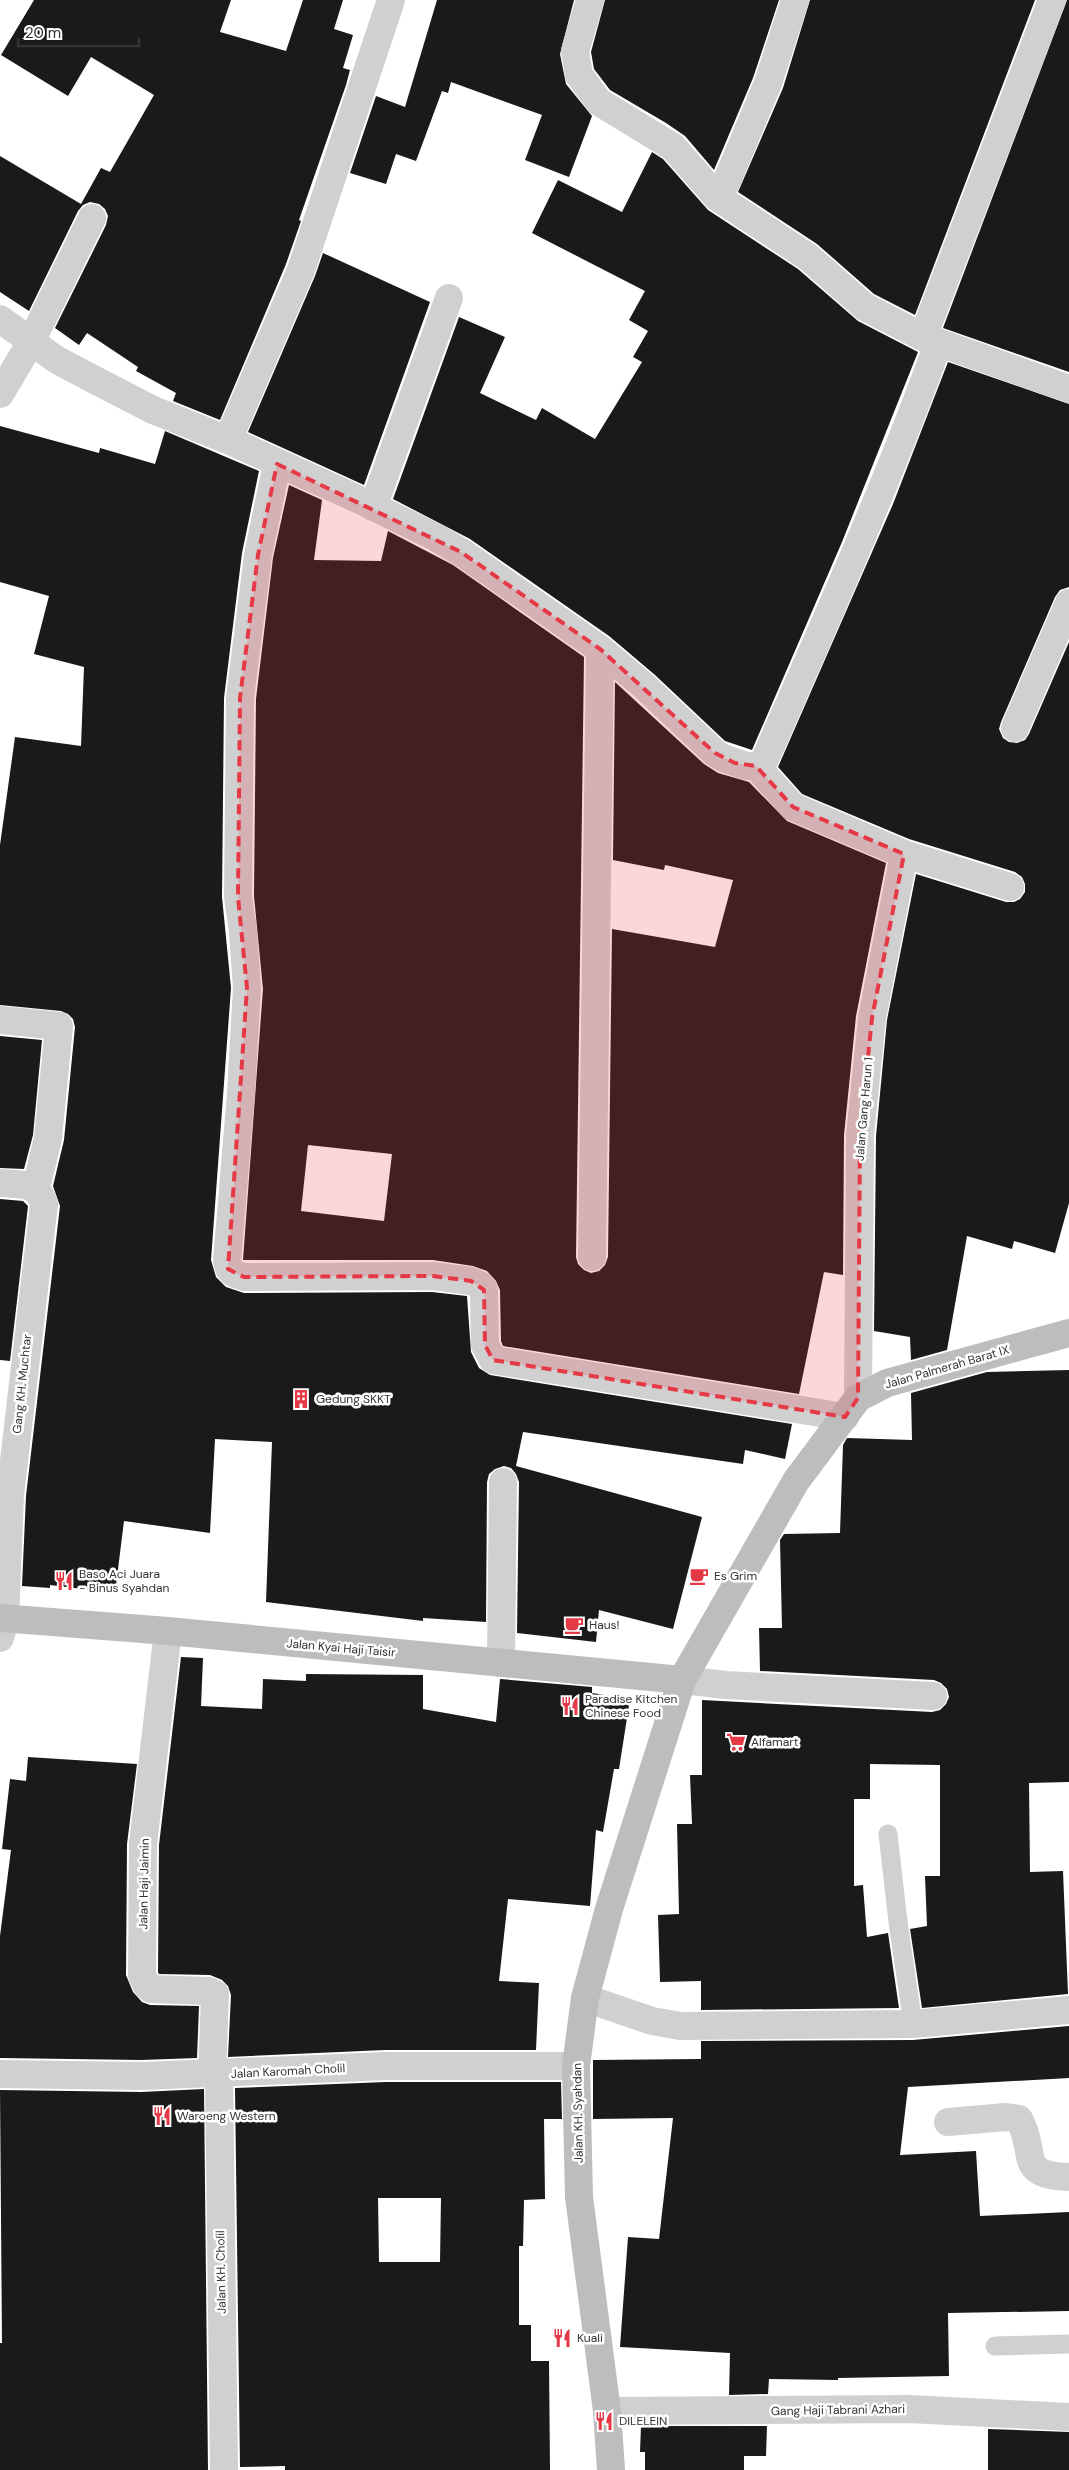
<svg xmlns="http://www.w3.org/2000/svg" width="1069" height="2470" font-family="'DM Sans',sans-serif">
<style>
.building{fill:#1a1a1a;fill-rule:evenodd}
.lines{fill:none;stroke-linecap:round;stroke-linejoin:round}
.lane{stroke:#d0d0d0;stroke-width:19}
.street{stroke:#d0d0d0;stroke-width:28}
.secondary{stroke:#bdbdbd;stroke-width:28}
.marked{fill:#e63946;fill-opacity:0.2;stroke:#e63946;stroke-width:4;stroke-dasharray:10 6;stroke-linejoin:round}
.labels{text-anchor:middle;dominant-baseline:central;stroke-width:5;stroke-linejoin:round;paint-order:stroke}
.street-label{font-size:12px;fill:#333;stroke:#fff}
.poi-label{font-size:12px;fill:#333;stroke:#fff;text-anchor:start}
</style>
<rect width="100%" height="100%" fill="#fff"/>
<g class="building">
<polygon points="34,0 231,0 220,32 286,51 303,0 343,0 334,29 353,35 343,68 350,70 346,85 299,220 301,221 286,264 220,420 173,401 176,393 136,371 138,367 87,333 79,345 55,328 106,225 108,216 105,209 99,204 90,202 83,205 78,211 29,311 0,292 0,156 81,204 101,168 110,172 154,95 91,57 68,96 1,55"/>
<polygon points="437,0 574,0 560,54 566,84 592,116 569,177 525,160 542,115 451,82 448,93 442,91 416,161 396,154 386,184 350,173 376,96 405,107"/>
<polygon points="605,0 779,0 753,78 714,170 685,136 666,123 610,90 594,69 591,52"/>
<polygon points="810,0 1035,0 915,315 874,294 817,244 738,192 783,88"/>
<polygon points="1067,0 1069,0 1069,372 943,328"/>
<polygon points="652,152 663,159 708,210 798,269 858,321 918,352 842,542 752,750 725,741 655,675 609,636 470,539 393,499 459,317 505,337 480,393 536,420 542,408 595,439 642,362 633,357 648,331 629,320 645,291 532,233 558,180 622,212"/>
<polygon points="323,253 430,302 364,485 248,432 315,276"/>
<polygon points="948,362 1069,404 1069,587 1060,590 1055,597 1001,722 999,729 1003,738 1009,742 1017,743 1025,740 1029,734 1069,642 1069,1203 1055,1253 1014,1241 1012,1249 967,1236 947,1350 911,1360 910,1337 874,1331 876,1136 887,1020 916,874 1006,902 1014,902 1020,899 1025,892 1025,884 1022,877 1015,872 909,839 802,794 778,767 893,504"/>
<polygon points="0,426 99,453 100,448 155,464 165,431 259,471 242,553 224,698 222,897 231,988 211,1260 216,1277 226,1287 244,1293 432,1292 467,1296 471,1352 479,1368 490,1375 792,1424 785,1459 745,1450 743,1464 523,1432 516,1466 702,1517 673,1629 599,1610 596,1642 517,1633 519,1482 516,1474 511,1468 504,1466 495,1469 489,1474 487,1482 486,1622 423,1618 423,1621 266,1602 272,1442 215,1439 210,1533 124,1521 115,1593 50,1585 50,1588 22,1586 26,1496 60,1206 53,1186 64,1140 75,1027 73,1019 68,1014 61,1011 0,1005 0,845 15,737 81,746 84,667 34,654 49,596 0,582"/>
<path d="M289,485L322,500L314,560L381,561L388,531L453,565L584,657L576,1257L578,1264L584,1270L591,1273L599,1271L605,1265L608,1257L612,929L715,947L733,880L665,865L664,870L613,860L615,682L704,764L718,773L749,782L787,821L886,863L856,1016L844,1135L843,1275L824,1272L799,1394L503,1346L501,1341L500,1290L496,1281L487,1271L473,1266L433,1260H243L263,989L254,896L256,699L273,558ZM308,1145L392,1154L384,1221L301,1211Z"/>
<polygon points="0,1036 42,1040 33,1135 24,1169 0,1168"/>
<polygon points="0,1199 23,1201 28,1206 10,1361 0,1360"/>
<polygon points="1069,1370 1069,1782 1029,1783 1030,1872 1063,1871 1068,1994 922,2008 910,1929 927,1926 925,1876 940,1876 940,1765 870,1764 870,1799 854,1799 854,1886 863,1885 867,1937 888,1933 899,2008 701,2010 701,1981 660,1982 658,1915 679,1914 677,1824 692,1824 690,1775 702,1775 702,1700 932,1712 940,1710 946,1704 949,1697 947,1689 941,1683 934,1680 760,1671 759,1628 782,1628 780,1540 784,1534 840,1533 843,1445 847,1438 912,1440 911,1393 987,1372"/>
<polygon points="181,1657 203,1658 201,1706 262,1709 263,1679 306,1681 306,1674 423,1675 423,1709 496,1722 500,1679 592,1687 592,1693 630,1699 619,1769 614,1769 603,1832 596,1830 590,1906 508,1899 499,1981 539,1983 536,2050 385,2050 228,2057 231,1995 228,1986 222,1980 210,1975 159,1974 158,1972 159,1845"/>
<polygon points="28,1757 137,1764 127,1844 126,1975 133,1992 142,2002 150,2005 199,2006 197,2058 141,2060 0,2058 0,1936 11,1850 2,1849 10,1779 26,1781"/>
<polygon points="1069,2026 1069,2078 908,2087 900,2155 976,2151 980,2216 1069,2212 1069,2311 948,2313 949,2376 838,2378 838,2380 769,2379 768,2394 729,2395 730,2353 620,2347 628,2237 659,2239 673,2118 593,2119 593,2060 701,2059 701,2041 913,2040"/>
<path d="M386,2082H561L562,2119H544L545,2199L524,2200L523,2246H519V2325H531V2361H549L550,2470H285V2466L240,2467L235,2088ZM378,2198H441L440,2262H379Z"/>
<polygon points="204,2089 208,2470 0,2470 0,2343 2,2343 0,2090 141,2092"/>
<polygon points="641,2426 767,2426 766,2456 744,2456 744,2470 645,2470 645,2452 640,2452"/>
<polygon points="988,2429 1069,2432 1069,2470 988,2470"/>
</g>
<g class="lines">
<g class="lane">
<polyline points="888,1834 898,1922 913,2024"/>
<polyline points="995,2346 1069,2344"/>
</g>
<g class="street">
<polyline points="590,0 575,51 579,75 599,102 673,147 717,197 808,257 865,307 923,337"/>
<polyline points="1052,0 923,337 1069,389"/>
<polyline points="717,197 726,183 768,83 795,0"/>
<path d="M0,319L57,360L93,379L153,410L228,440L360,500L435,537L461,552L600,649L644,686L715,753L723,758L746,766H756L764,761L769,750C828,616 888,482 938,344"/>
<polyline points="0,394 31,342 92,218"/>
<polyline points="228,440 301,270 391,0"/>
<path d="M277,464L258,555L240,698L238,897L243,931L247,988L241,1093L227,1261C229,1273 234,1274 244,1277L433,1276L471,1281L480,1285L484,1290L485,1345L493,1360L845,1417"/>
<polyline points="373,507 449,298"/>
<polyline points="1015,728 1069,603"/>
<polyline points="756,766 793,807 904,854 1010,887"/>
<polyline points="0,1020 59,1026 48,1138 36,1188"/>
<path d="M0,1183C21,1185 37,1181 44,1204L10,1495L5,1619L0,1638"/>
<polyline points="592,1257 600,649"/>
<polyline points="858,1398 860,1135 872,1018 904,854"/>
<polyline points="168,1631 143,1844 142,1975 147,1986 151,1989 209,1991 215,1994 212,2075"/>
<polyline points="501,1663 503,1482"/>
<polyline points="682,1680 726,1685 933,1696"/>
<polyline points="585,1998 652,2021 680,2026 913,2024 1069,2010"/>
<polyline points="0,2074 141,2076 386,2066 576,2066"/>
<polyline points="219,2075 224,2470"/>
<path d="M948,2122L1006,2117L1019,2119C1038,2152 1015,2176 1069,2177"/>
<polyline points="607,2411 909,2409 1069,2417"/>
</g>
<g class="secondary">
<polyline points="0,1618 168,1631 682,1680"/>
<polyline points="611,2470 607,2411 579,2197 576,2066 585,1998 609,1909 682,1680 796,1481 858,1398 887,1383 1069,1333"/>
</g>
</g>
<path class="marked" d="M277,464L461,552L600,649L715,753L735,763L756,766L793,807L904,854L872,1018L860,1135L858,1398L845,1417L493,1360L485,1345L484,1290L471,1281L433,1276L244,1277L228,1269L247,988L238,897L240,698L258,555Z"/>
<defs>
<g id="building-bare" transform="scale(1.5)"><path d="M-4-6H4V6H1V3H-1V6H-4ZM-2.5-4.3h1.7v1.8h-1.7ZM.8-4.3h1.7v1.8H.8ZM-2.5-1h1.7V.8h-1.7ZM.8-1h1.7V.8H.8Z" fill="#e63946" stroke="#fff" stroke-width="2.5" paint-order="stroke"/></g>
<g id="cafe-bare" transform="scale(1.5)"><path d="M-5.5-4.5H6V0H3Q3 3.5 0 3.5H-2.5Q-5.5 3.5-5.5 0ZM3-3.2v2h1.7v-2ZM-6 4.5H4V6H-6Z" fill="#e63946" stroke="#fff" stroke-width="2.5" paint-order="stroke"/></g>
<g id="restaurant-bare" transform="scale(1.5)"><path d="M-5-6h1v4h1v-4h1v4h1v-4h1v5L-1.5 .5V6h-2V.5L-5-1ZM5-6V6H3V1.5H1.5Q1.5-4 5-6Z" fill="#e63946" stroke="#fff" stroke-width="2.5" paint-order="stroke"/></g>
<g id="supermarket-bare" transform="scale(1.5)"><path d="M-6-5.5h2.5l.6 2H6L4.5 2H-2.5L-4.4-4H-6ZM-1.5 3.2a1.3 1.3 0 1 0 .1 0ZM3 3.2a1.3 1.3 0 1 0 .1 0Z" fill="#e63946" stroke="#fff" stroke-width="2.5" paint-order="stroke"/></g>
</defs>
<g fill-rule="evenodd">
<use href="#building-bare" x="301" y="1399"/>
<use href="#cafe-bare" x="699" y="1576"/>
<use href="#restaurant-bare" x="64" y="1581"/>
<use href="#cafe-bare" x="574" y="1625"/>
<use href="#restaurant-bare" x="570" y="1706"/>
<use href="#supermarket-bare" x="736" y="1742"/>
<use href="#restaurant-bare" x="162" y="2116"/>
<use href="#restaurant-bare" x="562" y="2338"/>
<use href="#restaurant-bare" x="604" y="2421"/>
</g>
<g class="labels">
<g class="street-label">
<text transform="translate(864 1109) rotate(-85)">Jalan Gang Harun 1</text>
<text transform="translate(947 1367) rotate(-16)">Jalan Palmerah Barat IX</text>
<text transform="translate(22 1384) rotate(-84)">Gang KH. Muchtar</text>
<text transform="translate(341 1648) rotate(5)">Jalan Kyai Haji Taisir</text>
<text transform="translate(144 1884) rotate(-89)">Jalan Haji Jaimin</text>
<text transform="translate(288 2071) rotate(-3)">Jalan Karomah Cholil</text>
<text transform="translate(578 2113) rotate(-91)">Jalan KH. Syahdan</text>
<text transform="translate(221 2272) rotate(-91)">Jalan KH. Cholil</text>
<text transform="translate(838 2410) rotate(-1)">Gang Haji Tabrani Azhari</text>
</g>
<g class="poi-label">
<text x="316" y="1399">Gedung SKKT</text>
<text x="79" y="1574">Baso Aci Juara<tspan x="79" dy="14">- Binus Syahdan</tspan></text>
<text x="714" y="1576">Es Grim</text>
<text x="589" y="1625">Haus!</text>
<text x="585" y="1699">Paradise Kitchen<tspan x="585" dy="14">Chinese Food</tspan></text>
<text x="751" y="1742">Alfamart</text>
<text x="177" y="2116">Waroeng Western</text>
<text x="577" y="2338">Kuali</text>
<text x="619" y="2421">DILELEIN</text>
</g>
</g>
<path d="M18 38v8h121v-8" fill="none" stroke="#333333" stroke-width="2.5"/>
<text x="25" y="38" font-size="15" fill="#333333" stroke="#ffffff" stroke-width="4" paint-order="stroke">20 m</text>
</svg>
